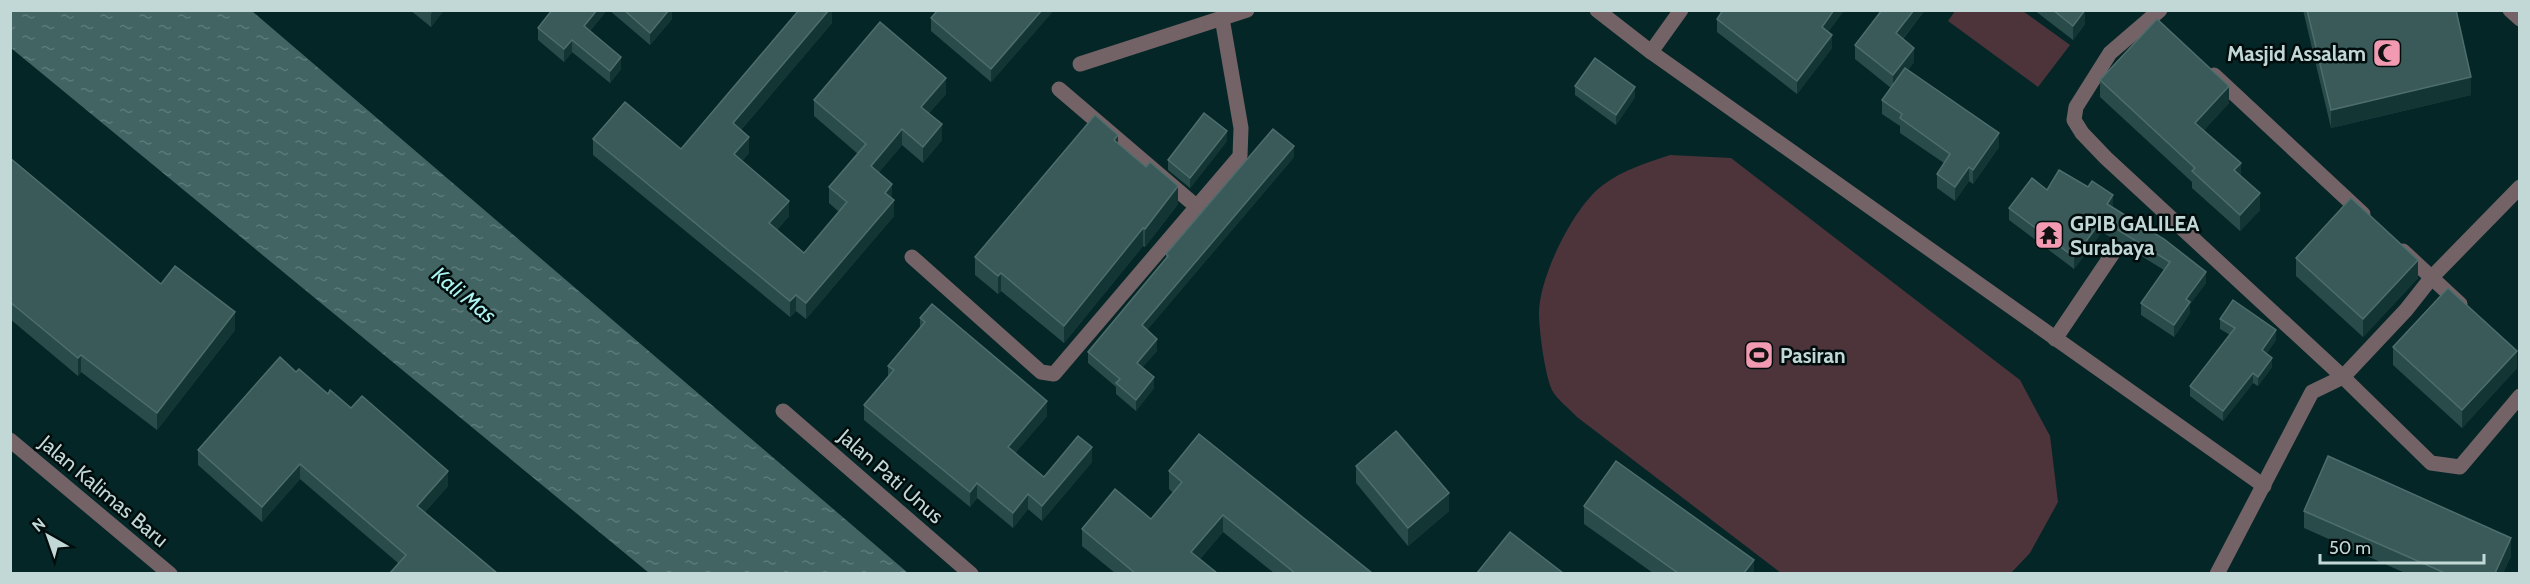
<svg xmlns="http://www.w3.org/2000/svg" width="2530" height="584" font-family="Cabin,sans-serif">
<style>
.pitch{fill:#4c343a}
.water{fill:url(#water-ripples)}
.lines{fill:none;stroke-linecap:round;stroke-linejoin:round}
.minor{stroke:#736366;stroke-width:15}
.wall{fill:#294b4a}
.shaded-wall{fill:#133635}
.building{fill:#395a59;stroke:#4e6e6d;stroke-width:1.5}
.labels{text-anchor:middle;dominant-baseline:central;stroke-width:5;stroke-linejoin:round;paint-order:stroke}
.poi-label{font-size:21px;font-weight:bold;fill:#c2d8d7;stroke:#010d0d;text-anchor:start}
.street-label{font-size:21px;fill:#c2d8d7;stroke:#010d0d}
.water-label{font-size:22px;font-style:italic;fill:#adf4f2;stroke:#010d0d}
</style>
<defs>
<pattern id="water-ripples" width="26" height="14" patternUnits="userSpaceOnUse" patternTransform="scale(1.5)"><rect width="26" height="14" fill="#426564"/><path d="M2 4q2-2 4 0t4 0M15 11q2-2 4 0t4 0" fill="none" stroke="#5c7a79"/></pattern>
</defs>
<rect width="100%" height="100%" fill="#052626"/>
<g class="pitch">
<polygon points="1955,11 2023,11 2070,45 2038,87 1948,21"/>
<path d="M1670,155L1731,158L2020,380L2050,436L2058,502L2030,553L2011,573H1781L1577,417C1570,409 1557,400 1552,390C1545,375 1539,331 1539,313C1539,277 1574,206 1603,185C1623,170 1646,163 1670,155Z"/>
</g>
<polygon class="water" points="10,11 252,11 908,573 649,573 11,48"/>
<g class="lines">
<g class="minor">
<polyline points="1597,10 1651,52 1681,10"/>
<polyline points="2160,10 2110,53 2076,107 2074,120 2082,133 2106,158 2343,377 2431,463 2460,467 2520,396"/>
<polyline points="2510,10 2520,19"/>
<polyline points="1651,52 2264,486"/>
<polyline points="1080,64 1247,10"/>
<polyline points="2214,75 2363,214"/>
<polyline points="1059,89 1197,207"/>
<polyline points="2403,251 2460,304"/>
<polyline points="912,257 1041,372 1054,374 1240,156 1241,128 1222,18"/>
<polyline points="2055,339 2115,250"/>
<polyline points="783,411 971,574"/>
<polyline points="10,440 170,574"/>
<polyline points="2217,574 2312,392 2343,377 2406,310 2432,277 2520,187"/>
</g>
</g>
<g class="wall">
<polygon points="410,10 444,10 431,27"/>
<polygon points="607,10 590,31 621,69 610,83 572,52 564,62 538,40 538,28"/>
<polygon points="609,10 672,10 672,19 650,45"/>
<polygon points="832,10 832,23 741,130 749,153 742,161 789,216 777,230 804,253 839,212 829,203 829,187 858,154 814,116 814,100 946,94 929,113 942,140 923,163 902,145 879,172 892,199 894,216 806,319 796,311 790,317 593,155 593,139 681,149"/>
<polygon points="938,10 1054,10 991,82 931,31 931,18"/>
<polygon points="1844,10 1828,32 1832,48 1797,94 1717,32 1717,19"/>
<polygon points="1882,10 1925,10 1903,39 1914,62 1908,70 1999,147 1973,184 1969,181 1955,201 1937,188 1937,174 1944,163 1900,133 1900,126 1882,114 1882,100 1891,88 1855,59 1855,45"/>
<polygon points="2034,10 2085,10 2085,24 2073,40"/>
<polygon points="2303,10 2456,10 2471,95 2331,128"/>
<polygon points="2100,80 2229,103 2204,130 2241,176 2260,210 2240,231 2192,188 2192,182 2100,97"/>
<polygon points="1575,86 1635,97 1616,125 1575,95"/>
<polygon points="1227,141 1190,188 1168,170 1168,160"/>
<polygon points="1118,143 1178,204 1145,247 1143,246 1064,343 1001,291 998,294 975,275 975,257"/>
<polygon points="1294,157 1147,330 1157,351 1142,367 1154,388 1136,411 1116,394 1116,387 1088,363 1088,352 1166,258 1166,254"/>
<polygon points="10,158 161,284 235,330 157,430 81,372 78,376 10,319"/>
<polygon points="2088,187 2206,283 2190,304 2190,313 2174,337 2141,315 2141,303 2164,270 2102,232 2074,269 2009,220 2009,208 2047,190"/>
<polygon points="2296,258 2418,278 2363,337 2296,276"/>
<polygon points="920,318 1047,416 1015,453 1044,477 1092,462 1042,521 1028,509 1013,528 977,498 970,507 864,420 864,405 888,376 888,366 920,328"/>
<polygon points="2220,319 2276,340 2266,354 2272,367 2258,386 2253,383 2223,421 2190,396 2190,386 2230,335 2220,329"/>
<polygon points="2393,347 2517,368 2462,428 2393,365"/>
<polygon points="296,372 351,408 448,486 425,512 497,573 398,563 300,479 262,522 198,465 198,450"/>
<polygon points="1356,466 1449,511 1408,546 1356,483"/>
<polygon points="1169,471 1372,573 1274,573 1223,532 1200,559 1217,573 1115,573 1082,546 1082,529 1151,519 1173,493 1169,489"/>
<polygon points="1584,506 1754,573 1653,573 1584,524"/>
<polygon points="2304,511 2511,556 2503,573 2405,573 2304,528"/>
</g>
<g class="shaded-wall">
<polygon points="434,10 444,10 431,27 431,14"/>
<polygon points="597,10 607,10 584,38 584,26"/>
<polygon points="669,10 672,10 672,19 650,45 650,33"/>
<polygon points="829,10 832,10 832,23 733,139 733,123"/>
<polygon points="1042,10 1054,10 991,82 991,69"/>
<polygon points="1834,10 1844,11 1822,40 1822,27"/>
<polygon points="1914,10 1925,10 1896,47 1896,33"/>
<polygon points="2085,10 2085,24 2073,40 2073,26"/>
<polygon points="1832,35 1832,48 1797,94 1797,81"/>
<polygon points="572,40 572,52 564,62 564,49"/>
<polygon points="1914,48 1914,62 1893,89 1893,75"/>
<polygon points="621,57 621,69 610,83 610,71"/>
<polygon points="2471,77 2471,95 2331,128 2331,110"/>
<polygon points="946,78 946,94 921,122 921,107"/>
<polygon points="2229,86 2229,103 2195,140 2195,123"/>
<polygon points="1635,87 1635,97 1616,125 1616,115"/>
<polygon points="942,124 942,140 923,163 923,147"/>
<polygon points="902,129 902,145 871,182 871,166"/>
<polygon points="1227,131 1227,141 1190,188 1190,178"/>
<polygon points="1999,133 1999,147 1973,184 1973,170"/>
<polygon points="1118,135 1118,152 1114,140"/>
<polygon points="749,137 749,153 734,170 734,154"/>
<polygon points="1294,146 1294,157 1142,336 1142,325"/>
<polygon points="2241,163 2241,180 2234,170"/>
<polygon points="1969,167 1969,181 1955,201 1955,187"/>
<polygon points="892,184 892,199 885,193"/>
<polygon points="1178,186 1178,204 1145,247 1145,229"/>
<polygon points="2260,193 2260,210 2240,231 2240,215"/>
<polygon points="2113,195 2113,207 2107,204"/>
<polygon points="894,200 894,216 806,319 806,303"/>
<polygon points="789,201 789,216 769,239 769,223"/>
<polygon points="2102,220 2102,232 2074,269 2074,257"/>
<polygon points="1143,228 1143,246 1064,343 1064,326"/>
<polygon points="2418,260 2418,278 2363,337 2363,319"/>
<polygon points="2206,272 2206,283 2190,304 2190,313 2174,337 2174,325 2186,299"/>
<polygon points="1001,273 1001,291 998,294 998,276"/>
<polygon points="796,295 796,311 790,317 790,301"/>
<polygon points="235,312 235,330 157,430 157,413"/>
<polygon points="2276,330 2276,340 2262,360 2262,350"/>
<polygon points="1157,339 1157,351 1137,374 1137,363"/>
<polygon points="2517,351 2517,368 2462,428 2462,410"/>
<polygon points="81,355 81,372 78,376 78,358"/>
<polygon points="2272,358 2272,367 2258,386 2258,377"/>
<polygon points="2253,373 2253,383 2223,421 2223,411"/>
<polygon points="1154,377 1154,388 1136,411 1136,400"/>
<polygon points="1047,401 1047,416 1008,462 1008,447"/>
<polygon points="1092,447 1092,462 1042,521 1042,506"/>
<polygon points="300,464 300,479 262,522 262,507"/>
<polygon points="448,471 448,486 417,521 417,506"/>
<polygon points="977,483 977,498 970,507 970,492"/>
<polygon points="1449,493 1449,511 1408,546 1408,528"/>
<polygon points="1028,494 1028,509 1013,528 1013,513"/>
<polygon points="1223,515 1223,532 1191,569 1191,552"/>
<polygon points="2511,538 2511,556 2503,573 2495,573"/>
<polygon points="1754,560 1754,573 1744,573"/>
</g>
<g class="building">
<polygon points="552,10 597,10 584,26 621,57 610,71 572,40 564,49 538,28"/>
<polygon points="624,10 669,10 650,33"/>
<polygon points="799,10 829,10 733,123 749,137 734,154 789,201 769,223 804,253 847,202 829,187 866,144 814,100 880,22 946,78 921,107 942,124 923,147 902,129 871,166 892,184 885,193 894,200 806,303 796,295 790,301 593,139 625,102 681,149"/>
<polygon points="938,10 1042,10 991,69 931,18"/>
<polygon points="1723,10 1834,10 1822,27 1832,35 1797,81 1717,19"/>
<polygon points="1882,10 1914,10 1896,33 1914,48 1893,75 1855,45"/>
<polygon points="2053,10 2085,10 2073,26"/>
<polygon points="2307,10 2456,10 2471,77 2331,110"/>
<polygon points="2157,19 2229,86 2195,123 2241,163 2234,170 2260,193 2240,215 2192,171 2195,168 2100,80"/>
<polygon points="1595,58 1635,87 1616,115 1575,86"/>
<polygon points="1905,68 1999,133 1973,170 1969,167 1955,187 1937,174 1950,154 1900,118 1902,114 1882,100"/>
<polygon points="1204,113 1227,131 1190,178 1168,160"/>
<polygon points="1095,115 1118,135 1114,140 1146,167 1150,162 1178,186 1145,229 1143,228 1064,326 1001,273 998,276 975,257"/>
<polygon points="1273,129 1294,146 1142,325 1157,339 1137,363 1154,377 1136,400 1116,383 1120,379 1088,352 1168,256 1166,254"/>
<polygon points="10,158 161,284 175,266 235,312 157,413 81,355 78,358 10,302"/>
<polygon points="2059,170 2088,187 2092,181 2113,195 2107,204 2164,239 2206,272 2186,299 2190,302 2174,325 2141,303 2170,262 2102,220 2074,257 2009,208 2032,178 2047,190"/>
<polygon points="2351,198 2418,260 2363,319 2296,258"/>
<polygon points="2448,288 2517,351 2462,410 2393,347"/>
<polygon points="2233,300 2276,330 2262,350 2272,358 2258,377 2253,373 2223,411 2190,386 2235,328 2220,319"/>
<polygon points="932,304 1047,401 1008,447 1044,477 1078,436 1092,447 1042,506 1028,494 1013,513 977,483 970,492 864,405 894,370 888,366 925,322 920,318"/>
<polygon points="280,357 296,372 299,369 328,394 330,390 351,408 362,396 448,471 417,506 497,573 390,573 406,555 300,464 262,507 198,450"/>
<polygon points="1396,431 1449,493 1408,528 1356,466"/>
<polygon points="1199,434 1372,573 1295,573 1223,515 1191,552 1217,573 1135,573 1082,529 1115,489 1151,519 1182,482 1169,471"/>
<polygon points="2328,456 2511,538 2495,573 2445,573 2304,511"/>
<polygon points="1616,461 1754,560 1744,573 1678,573 1584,506"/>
<polygon points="1510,532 1563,573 1477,573"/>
</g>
<defs>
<g id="mosque-square" transform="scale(1.5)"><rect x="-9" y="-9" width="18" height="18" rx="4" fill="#f19ab1" stroke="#010d0d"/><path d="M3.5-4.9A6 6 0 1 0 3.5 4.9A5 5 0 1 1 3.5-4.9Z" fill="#111"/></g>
<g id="temple-square" transform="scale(1.5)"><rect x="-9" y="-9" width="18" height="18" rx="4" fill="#f19ab1" stroke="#010d0d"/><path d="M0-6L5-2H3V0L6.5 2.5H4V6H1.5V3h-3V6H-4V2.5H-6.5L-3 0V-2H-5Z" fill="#111"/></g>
<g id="stadium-square" transform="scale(1.5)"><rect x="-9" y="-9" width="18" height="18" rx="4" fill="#f19ab1" stroke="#010d0d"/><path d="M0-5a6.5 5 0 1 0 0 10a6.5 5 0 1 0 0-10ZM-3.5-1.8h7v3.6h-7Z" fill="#111"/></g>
</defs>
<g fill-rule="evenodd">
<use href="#mosque-square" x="2387" y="53"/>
<use href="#temple-square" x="2049" y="235"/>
<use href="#stadium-square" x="1759" y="355"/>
</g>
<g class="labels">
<g class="poi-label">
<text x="2366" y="53" text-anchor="end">Masjid Assalam</text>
<text x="2070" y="223">GPIB GALILEA<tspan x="2070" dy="24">Surabaya</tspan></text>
<text x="1780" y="355">Pasiran</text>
</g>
<g class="street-label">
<text transform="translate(891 476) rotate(41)">Jalan Pati Unus</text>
<text transform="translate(104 491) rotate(40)">Jalan Kalimas Baru</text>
</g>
<g class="water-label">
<text transform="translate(464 295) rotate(39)">Kali Mas</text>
</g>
</g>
<rect width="2530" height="584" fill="none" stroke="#c2d8d7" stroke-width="24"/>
<g transform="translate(48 536) rotate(320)" stroke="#010d0d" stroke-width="4.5" paint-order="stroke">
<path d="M0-4.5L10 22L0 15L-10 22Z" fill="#c2d8d7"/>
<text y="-9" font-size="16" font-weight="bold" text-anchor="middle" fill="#c2d8d7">N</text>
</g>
<path d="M2320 554v9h164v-9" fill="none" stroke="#c2d8d7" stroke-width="3"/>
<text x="2329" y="554" font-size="18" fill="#c2d8d7" stroke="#010d0d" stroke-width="4.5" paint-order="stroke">50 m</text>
</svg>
